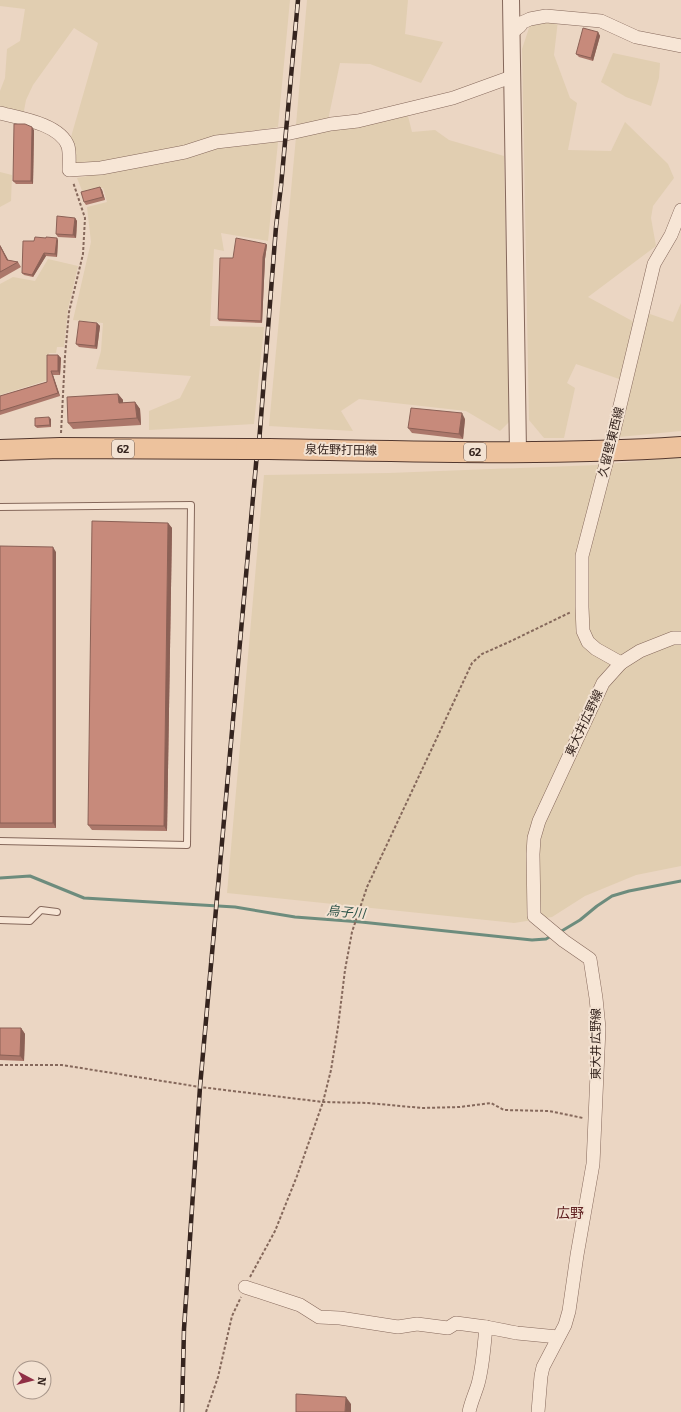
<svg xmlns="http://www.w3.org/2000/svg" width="681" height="1412" font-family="Bitter,'Noto Sans JP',serif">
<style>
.farmland{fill:#e1ceb1}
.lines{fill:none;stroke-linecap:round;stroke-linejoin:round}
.stream{stroke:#6d8c7d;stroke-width:3}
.service-casing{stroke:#85685b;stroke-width:8}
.minor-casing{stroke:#85685b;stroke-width:14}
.tertiary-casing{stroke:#85685b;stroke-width:18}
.primary-casing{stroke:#53382f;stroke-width:22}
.path{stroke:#85685b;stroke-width:2;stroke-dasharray:3 2;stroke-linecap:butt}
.service{stroke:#f7e6d6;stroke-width:6}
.minor{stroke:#f7e6d6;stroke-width:13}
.tertiary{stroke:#f7e6d6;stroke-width:16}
.primary{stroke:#edc29d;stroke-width:20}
.rail-casing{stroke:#35241e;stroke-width:4.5}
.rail{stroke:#f3e2d2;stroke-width:3;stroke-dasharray:9;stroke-linecap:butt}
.primary-bridge-casing{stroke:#53382f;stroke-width:22;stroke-linecap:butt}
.primary-bridge{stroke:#edc29d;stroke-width:20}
.wall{fill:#ab776a}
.shaded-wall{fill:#8b6156}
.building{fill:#c78a7b;stroke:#8b6156}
.labels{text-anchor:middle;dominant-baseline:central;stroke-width:4;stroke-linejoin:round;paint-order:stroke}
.shield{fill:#f3e2d2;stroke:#6e5d54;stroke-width:1}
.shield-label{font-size:11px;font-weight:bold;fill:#35241e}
.street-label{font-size:12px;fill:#35241e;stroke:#f3e2d2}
.water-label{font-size:13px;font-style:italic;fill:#2e5449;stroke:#f3e2d2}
.quarter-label{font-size:14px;fill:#602021;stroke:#f3e2d2}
</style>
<rect width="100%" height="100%" fill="#ebd6c3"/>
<g class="farmland">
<polygon points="0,0 290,0 278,127 212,137 184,148 73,168 71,137 98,43 74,28 33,85 26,100 23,116 0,109 0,91 5,78 7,49 20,41 25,9 0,6"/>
<polygon points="307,0 408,0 405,34 443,42 421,83 370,64 340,63 328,120 296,125"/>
<polygon points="558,20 554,55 570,98 577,103 568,150 611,151 625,122 668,164 674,178 653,206 651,218 656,246 588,297 636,323 622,380 576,364 567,383 575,388 564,438 544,438 529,420 522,49 531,22"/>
<polygon points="613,53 660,63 659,78 651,106 626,97 601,82"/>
<polygon points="408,116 412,132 435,130 449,140 504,156 509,422 500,431 466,411 359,399 341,411 353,431 269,426 296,137"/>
<polygon points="278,142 268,241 221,233 224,251 214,249 210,326 264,327 254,424 149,430 149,411 180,398 191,376 96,369 101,351 103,323 73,320 91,242 87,207 107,202 103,188 83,193 77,178 192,156 217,147"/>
<polygon points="0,172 12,175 11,201 0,207"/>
<polygon points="48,259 78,266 68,309 64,347 57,347 56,353 49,353 48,380 0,395 0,284 13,277 35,281"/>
<polygon points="681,303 681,431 619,437 647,313 673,322"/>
<polygon points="681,457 681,866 636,875 585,896 552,917 514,923 227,893 264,475 389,473 598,465"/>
</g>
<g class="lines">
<g class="stream">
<polyline points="0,878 30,876 84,898 235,907 295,917 361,922 532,940 546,939 553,935"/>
<polyline points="560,932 580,920 597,906 612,896 629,891 681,881"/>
</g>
<g class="service-casing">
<g id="service">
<polyline points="0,507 191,505 187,845 0,841"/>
<polyline points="0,920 30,921 41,910 57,912"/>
</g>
</g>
<g class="minor-casing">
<g id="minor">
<polyline points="511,33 520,26 519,24 530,19 546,16 601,21 636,37 681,46"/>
<path d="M0,113C20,118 60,124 68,146C70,153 69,163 69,170L101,168L185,152L216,142L286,134L331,124L358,121L453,98L511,77"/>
<polyline points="621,663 596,649 588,642 583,631 582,607 582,556 607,460 654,264 671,235 681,210"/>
<polyline points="245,1287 300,1305 319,1317 340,1318 398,1327 417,1324 448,1328 456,1323 486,1327"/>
<path d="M469,1412C471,1402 475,1394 478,1384C483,1366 484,1346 486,1327L517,1333L558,1337"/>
<polyline points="538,1412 541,1376 543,1367 565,1325 569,1311 577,1255 593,1164 599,1028 596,998 590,959 564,941 534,916 533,854 534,838 539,821 603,683 621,663 640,651 673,638 681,638"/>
</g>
</g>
<g class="tertiary-casing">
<polyline id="tertiary" points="511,0 518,452"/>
</g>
<g class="primary-casing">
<g id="primary">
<path d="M269,449C406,451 544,456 681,447"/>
<polyline points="0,450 60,448 246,449"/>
</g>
</g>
<g class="path">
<polyline points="61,433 65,356 69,312 83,254 85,218 73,182"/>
<polyline points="0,1065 62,1065 200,1087 323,1102 368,1103 422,1108 460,1107 491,1103 504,1110 549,1111 583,1118"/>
<polyline points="250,1277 275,1231 297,1176 323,1102 331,1070 338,1027 345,970 352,932 367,887 472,663 482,654 509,642 571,612"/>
<polyline points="206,1412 218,1377 232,1316 241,1297"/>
</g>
<use href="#service" class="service"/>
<use href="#minor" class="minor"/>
<use href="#tertiary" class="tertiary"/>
<use href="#primary" class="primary"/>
<g class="rail-casing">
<polyline id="rail" points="182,1412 184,1329 200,1087 257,453 259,443 276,227 281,186 298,0"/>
</g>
<use href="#rail" class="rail"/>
<g class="primary-bridge-casing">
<polyline id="primary-bridge" points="246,449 269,449"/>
</g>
<use href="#primary-bridge" class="primary-bridge"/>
</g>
<g class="wall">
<polygon points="598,32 600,36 593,61 579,57 576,54"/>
<polygon points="34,130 33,184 16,184 13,181"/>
<polygon points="100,187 102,190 105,200 86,205 84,202"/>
<polygon points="75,218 77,221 76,238 58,237 56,234"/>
<polygon points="58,240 57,257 46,256 33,277 24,275 22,273 34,241"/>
<polygon points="266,244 267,245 265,259 262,323 219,321 218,319"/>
<polygon points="0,245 8,260 18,262 21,267 0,279"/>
<polygon points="97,323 100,326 97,349 79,347 76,344"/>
<polygon points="47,355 58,355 61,358 60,375 53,375 60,396 0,415 0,396 47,382"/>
<polygon points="118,394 123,400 123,403 135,402 140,409 141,425 73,429 68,423"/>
<polygon points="51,419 51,427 37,428 35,426"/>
<polygon points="465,419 463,439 412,433 408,428"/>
<polygon points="168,523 172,528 167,831 92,830 88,825"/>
<polygon points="0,546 56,552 56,828 0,828"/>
<polygon points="0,1028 21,1028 25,1034 24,1061 0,1060"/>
</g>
<g class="shaded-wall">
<polygon points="598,32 600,36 593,61 591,58"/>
<polygon points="32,127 34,130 33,184 31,181"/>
<polygon points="100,187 102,190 105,200 103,197"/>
<polygon points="75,218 77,221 76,238 73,235"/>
<polygon points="57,238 58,240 57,257 55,254"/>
<polygon points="266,244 267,245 265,259 262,323 261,321 263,257"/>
<polygon points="0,245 11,265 7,260 0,246"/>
<polygon points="44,253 46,256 33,277 32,275"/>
<polygon points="97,323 100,326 97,349 95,346"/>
<polygon points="58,355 61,358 60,375 58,371"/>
<polygon points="51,371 53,375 60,396 58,393"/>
<polygon points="118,394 123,400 123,410 119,403"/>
<polygon points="135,402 140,409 141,425 137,418"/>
<polygon points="462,413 465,419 463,439 459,434"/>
<polygon points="49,417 51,419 51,427 50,425"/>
<polygon points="168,523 172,528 167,831 164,826"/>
<polygon points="53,547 56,552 56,828 53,823"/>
<polygon points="21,1028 25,1034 24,1061 20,1056"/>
<polygon points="346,1397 351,1404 351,1412 345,1412"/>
</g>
<g class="building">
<polygon points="583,28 598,32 591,58 576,54"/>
<polygon points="14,124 25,124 32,127 31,181 13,181"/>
<polygon points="100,187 103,197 84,202 81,192"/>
<polygon points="57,216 75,218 73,235 56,234"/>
<polygon points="35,237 46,238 46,237 57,238 55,254 44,253 32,275 22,273 23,241 34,241"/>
<polygon points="236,238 266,244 263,257 261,321 218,319 220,258 233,258"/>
<polygon points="0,246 7,260 18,262 0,272"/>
<polygon points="79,321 97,323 95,346 76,344"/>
<polygon points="47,355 58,355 58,371 51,371 58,393 0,411 0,396 47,382"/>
<polygon points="118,394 119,403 135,402 137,418 68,423 67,397"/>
<polygon points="411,408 462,413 459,434 408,428"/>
<polygon points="49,417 50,425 35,426 35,418"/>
<polygon points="92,521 168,523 164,826 88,825"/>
<polygon points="0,546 53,547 53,823 0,823"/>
<polygon points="0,1028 21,1028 20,1056 0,1055"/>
<polygon points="296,1394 346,1397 345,1412 296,1412"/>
</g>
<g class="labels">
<g class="shield">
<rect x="112" y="440" width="22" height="18" rx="3"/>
<rect x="464" y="443" width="22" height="18" rx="3"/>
</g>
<g class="shield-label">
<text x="123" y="449">62</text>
<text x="475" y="452">62</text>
</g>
<g class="street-label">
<text transform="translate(611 442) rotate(-76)">久留壁東西線</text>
<text transform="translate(341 450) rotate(1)">泉佐野打田線</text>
<text transform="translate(584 723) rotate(-65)">東大井広野線</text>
<text transform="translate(596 1044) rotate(-90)">東大井広野線</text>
</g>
<g class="water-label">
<text transform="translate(346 912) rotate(5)">烏子川</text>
</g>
<g class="quarter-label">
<text x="570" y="1213">広野</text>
</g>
</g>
<g transform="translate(32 1380) rotate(97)"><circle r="19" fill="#f3e2d2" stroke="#a7968a"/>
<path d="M0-3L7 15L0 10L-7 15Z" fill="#902f45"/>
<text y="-6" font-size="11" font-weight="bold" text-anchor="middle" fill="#35241e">N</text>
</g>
</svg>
